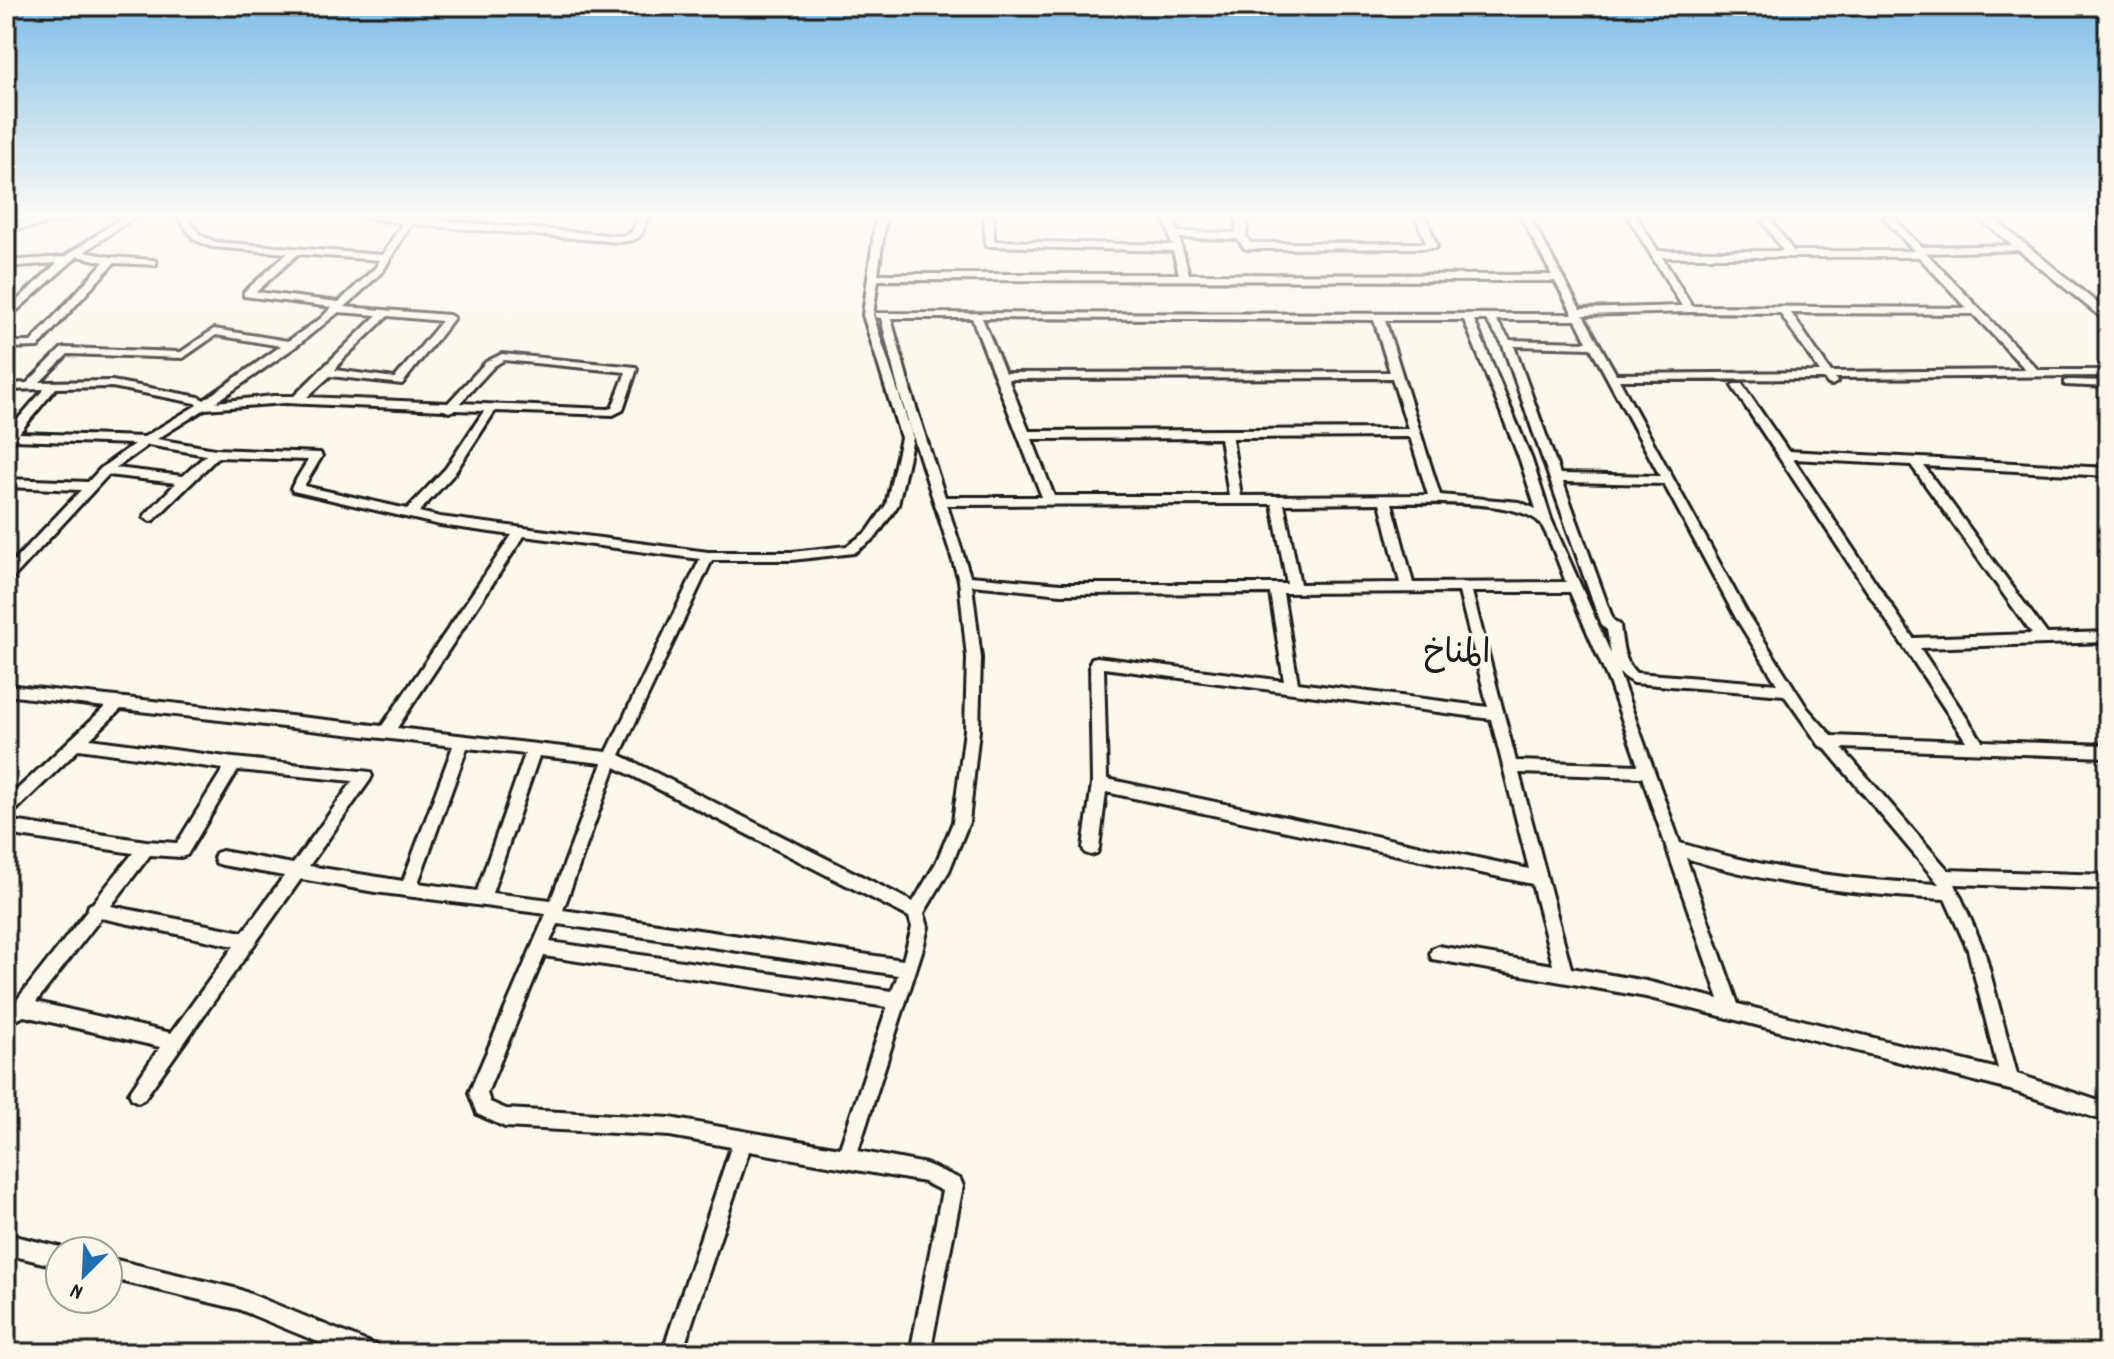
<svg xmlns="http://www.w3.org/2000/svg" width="2114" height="1359" font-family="Dekko,'Playpen Sans Arabic',sans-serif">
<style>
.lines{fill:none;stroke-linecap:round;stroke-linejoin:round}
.minor-casing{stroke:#1c1c1c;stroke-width:6}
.major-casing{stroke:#1c1c1c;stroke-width:6}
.minor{fill:#fbf7ec;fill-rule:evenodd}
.major{fill:#fbf7ec;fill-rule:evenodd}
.labels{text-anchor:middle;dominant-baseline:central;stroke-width:6;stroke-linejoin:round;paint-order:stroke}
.neighbourhood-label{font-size:34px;fill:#1c1c1c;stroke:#fbf7ec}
</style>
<rect width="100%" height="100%" fill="#fbf7ec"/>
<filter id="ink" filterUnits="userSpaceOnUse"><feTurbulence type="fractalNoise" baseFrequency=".0125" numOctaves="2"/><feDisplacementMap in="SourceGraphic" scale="16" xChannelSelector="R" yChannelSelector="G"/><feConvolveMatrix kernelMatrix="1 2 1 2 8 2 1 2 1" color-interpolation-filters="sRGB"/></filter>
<g filter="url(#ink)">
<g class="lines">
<g class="minor-casing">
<g id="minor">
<polygon points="58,217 84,217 6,231 6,225"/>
<polygon points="123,217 134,217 84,252 111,257 153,260 156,261 156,265 114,263 38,347 6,348 6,342 31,342 104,262 78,256 6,320 6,311 57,263 6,267 6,261 64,257"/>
<path d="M178,217H187L200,235L216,242L383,255L402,223L363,217H404L618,236C633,235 634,232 637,217H647C642,239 640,240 618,242L411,224L383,271L345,307L449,315L454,318L402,384L330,376L307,397L448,403L486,362L502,354L636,367L637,369L623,410L613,415L495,411L454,474L419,512L440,517L708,552H792L847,546L868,531L886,505L901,438L863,315L876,217H886L878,274H1179L1173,251L986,246L984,217H994V241L1172,245L1164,217H1174L1178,232L1236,233L1237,217H1247L1246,236L1250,243H1426L1416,217H1426L1437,246L1435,248L1247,249L1244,248L1238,239L1179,238L1189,274L1552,275L1521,217H1530L1580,309L1682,306L1628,217H1637L1658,251H1783L1760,217H1769L1793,251H1914L1883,217H1893L1921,247L2024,245V249L2021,250L1926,253L2038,370H2108V376L1835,378L1837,382L1832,385L1828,384L1824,379L1619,380L1748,615L1807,708L1832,736L1966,741L1732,386L1734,384H1742L1788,451L2108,468V476L1924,466L2047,634L2108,632V642L1920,648L1982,741L2108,745V757L1842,748L1948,870L2108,875V889L1955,884L1984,950L2017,1074L2108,1104V1122L2010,1090L1646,997L1432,959L1430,954L1432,949L1438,946L1553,965L1532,884L1106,792L1099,848L1097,853L1091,855L1085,853L1083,848L1092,784L1090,662L1092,658L1097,657L1284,681L1270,593L1061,594L972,585L981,658L979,730L969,822L949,871L924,913L928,927L923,948L858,1151L926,1164L960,1179L963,1186L930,1353H910L942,1191L924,1182L749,1151L682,1353H662L731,1147L670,1136L505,1127L477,1114L469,1093L546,914L375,892L301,879L144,1099L138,1102L132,1099L129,1093L160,1047L24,1016L6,1025V1007L16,1001L87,911L89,905L93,903L133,853L6,834V820L146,841L177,843L223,769L79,749L11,815L6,816V800L105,707L6,695V685L382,726L512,535L440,525L293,491L291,488L308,460L218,457L154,520L150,521L144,517L146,514L176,483L108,475L11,580L6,582V569L81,490L6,487V479L88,482L101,468L134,444L13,440L6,444V433L44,389L6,390V384L27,383L61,349L65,348L181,352L214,329L288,341L320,319L332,307L244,296V292L288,253L211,247L194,239ZM298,254L380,260L376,267L339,302L256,292ZM1662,257H1919L1967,308L1692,306ZM878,280L1555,281L1573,314L875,313V317L881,318L899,392L959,580L967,658L965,730L953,822L936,863L913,902L620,755L712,560H792L854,553L876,537L898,505L913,438L873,315ZM339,312L377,315L294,396H273L216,402L295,347ZM1689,312L1780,313L1820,372L1616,374L1583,315ZM1791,313L1973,314L2026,370L1831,372ZM388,316L442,321L395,378L335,370L343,359ZM891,318H972L1042,497H945L911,392ZM982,318L1374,320L1390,372L1005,373ZM1385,320H1464L1520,460L1536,509L1519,502L1440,495ZM1474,320H1486L1502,343L1601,625L1607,630L1611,654L1551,519L1532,460ZM1496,320H1576L1587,342L1510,340ZM216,335L281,346L204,400L199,397L112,381L40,382L68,354L183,358ZM1514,346L1591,348L1660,476L1560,474ZM504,360L626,372L612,408L608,409L460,403L494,366ZM1392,378L1408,429L1029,431L1008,379ZM112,387L195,403L197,405L144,437L19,433L56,388ZM285,403L444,410L449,412L454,410L484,411L446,468L407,509L304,486L322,456L320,453L215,449L157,439L205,409ZM1410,437L1428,495L1241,496L1232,438ZM1220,438L1229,496H1054L1032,439ZM148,445L206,455L183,476L116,468ZM1793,459L1911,465L2032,634L1913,638ZM1563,482L1664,484L1736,618L1777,684L1636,673C1623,660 1622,643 1620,625L1613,620ZM1380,503L1400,583L1300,584L1284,504ZM1392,503C1425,503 1513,500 1538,521C1546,527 1561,570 1566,582L1413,583ZM1232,504H1272L1287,584H1061L970,576L947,505ZM524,536L700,559L607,752L397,728ZM1459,592L1488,707L1298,683L1283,593ZM1472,592H1570L1609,682L1638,765L1516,761ZM1104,668L1491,719L1529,869L1107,779ZM1619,673L1633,683L1784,695L1820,746L1824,747L1939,884C1851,881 1765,869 1680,843ZM121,709L453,746L403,881L309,866L370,780L372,776L370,772L234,758L90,739ZM467,748L525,754L477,891L418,883ZM539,756L602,763L551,900L492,893ZM615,767L909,917L912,927L903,960L563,910ZM238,770L353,781L293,864L222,851L216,853L214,858L216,863L222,865L284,876L243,932L111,906L150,855L181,857L187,855ZM1519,773L1642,777L1719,999L1646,981L1571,968ZM1686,858C1770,885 1857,895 1945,899L1968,950L1998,1069L1738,1004ZM101,918L234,946L171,1033L36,1002ZM558,924L898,975L892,991L550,942ZM544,956L887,1007L840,1148L670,1118L506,1109L490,1102L487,1093Z"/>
<polygon points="2069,380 2108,381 2108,387 2065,385 2065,381"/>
<polygon points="6,1234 60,1247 67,1251 60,1251 60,1267 6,1254"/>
<polygon points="108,1258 238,1289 377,1346 380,1353 345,1353 238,1309 108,1278"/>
</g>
</g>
<g class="major-casing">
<polygon id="major" points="1978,217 1992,217 2108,312 2108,323"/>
</g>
<use href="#minor" class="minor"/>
<use href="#major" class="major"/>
</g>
</g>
<linearGradient id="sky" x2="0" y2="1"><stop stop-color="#80bee7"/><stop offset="0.53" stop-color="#fdfbf6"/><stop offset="1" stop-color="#fdfbf6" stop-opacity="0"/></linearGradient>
<rect width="2114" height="408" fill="url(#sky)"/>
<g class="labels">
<g class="neighbourhood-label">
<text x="1457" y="655">المناخ</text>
</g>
</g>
<rect width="2114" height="1359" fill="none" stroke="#fbf7ec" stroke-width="32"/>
<rect x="16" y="16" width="2082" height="1327" fill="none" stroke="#1c1c1c" stroke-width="3" filter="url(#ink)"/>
<g transform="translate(84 1275) rotate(204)"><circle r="38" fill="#fbf7ec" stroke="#a29f99" stroke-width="2"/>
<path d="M0-6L14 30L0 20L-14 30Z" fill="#1f6fb2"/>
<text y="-12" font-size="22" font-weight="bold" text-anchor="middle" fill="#1c1c1c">N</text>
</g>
</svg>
